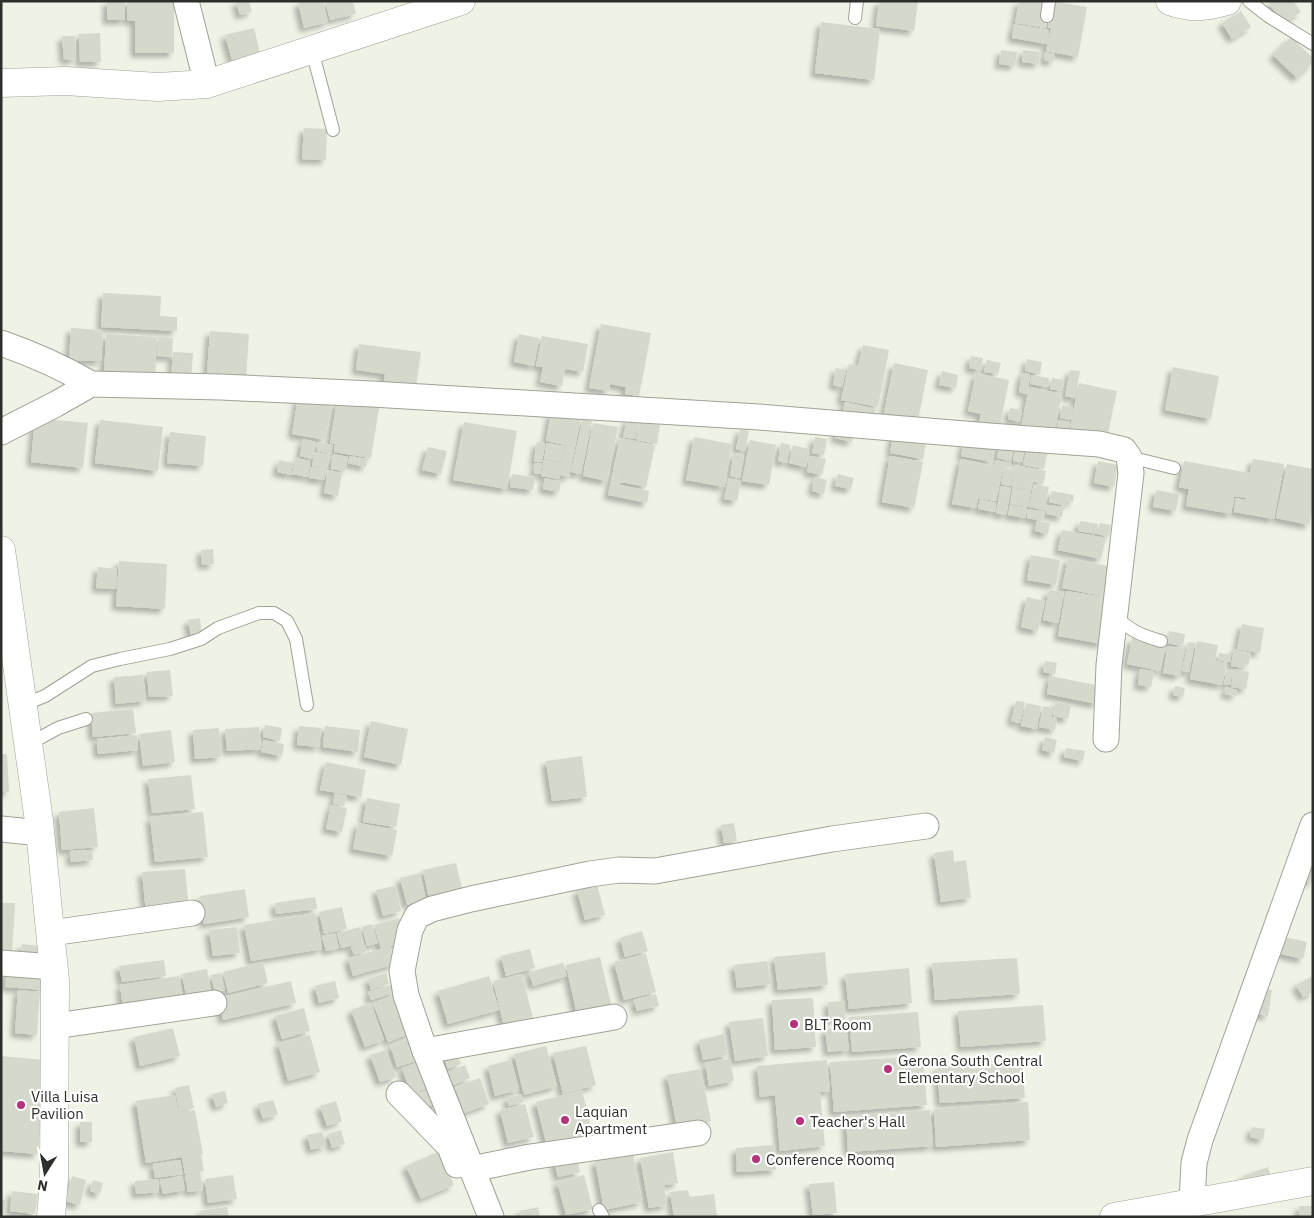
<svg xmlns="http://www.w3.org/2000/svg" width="1314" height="1218" font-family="'IBM Plex Sans',sans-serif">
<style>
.building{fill:#d5d9cc;filter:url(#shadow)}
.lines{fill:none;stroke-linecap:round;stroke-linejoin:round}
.lane-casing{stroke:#9fa296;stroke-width:14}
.street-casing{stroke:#9fa296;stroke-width:27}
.secondary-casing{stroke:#9fa296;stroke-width:29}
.lane{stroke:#fff;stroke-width:12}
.street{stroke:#fff;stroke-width:25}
.secondary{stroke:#fff;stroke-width:28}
.poi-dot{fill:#b6337b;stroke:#fff;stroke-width:2}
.labels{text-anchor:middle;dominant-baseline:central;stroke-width:4.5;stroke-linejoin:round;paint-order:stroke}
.poi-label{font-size:15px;fill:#2d2f2a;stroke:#fff;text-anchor:start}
</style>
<defs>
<filter id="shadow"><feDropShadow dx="-4.5" dy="4.5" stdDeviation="2.5" flood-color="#0004"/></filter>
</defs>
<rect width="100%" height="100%" fill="#eff3e6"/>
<g class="building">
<rect x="107" y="1" width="18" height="19"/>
<polygon points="127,1 174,1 174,53 135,53 135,21 127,20"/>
<polygon points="236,1 249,1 252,12 240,15"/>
<polygon points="323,1 328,22 304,28 298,2"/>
<polygon points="325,1 353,1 356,14 330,20"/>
<polygon points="879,1 918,1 914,31 876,26"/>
<polygon points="1019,1 1046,1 1047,18 1046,28 1015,23"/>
<polygon points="1052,1 1087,7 1078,57 1046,51 1051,28 1048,28"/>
<polygon points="1272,1 1293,1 1301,12 1283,23 1269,3"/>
<polygon points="1241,11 1251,27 1232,39 1222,23"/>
<polygon points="821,22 880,29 874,80 815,73"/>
<polygon points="1014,24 1049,30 1047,44 1012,38"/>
<polygon points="254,28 260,53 232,60 225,35"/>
<polygon points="100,33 101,62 80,62 79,34"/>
<polygon points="62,36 75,36 76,59 64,60"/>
<polygon points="1291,37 1313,58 1313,62 1297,78 1273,55"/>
<polygon points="1001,50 1017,52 1015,66 999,64"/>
<polygon points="1023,50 1040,52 1039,64 1022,62"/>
<polygon points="1045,52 1055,54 1053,62 1044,60"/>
<polygon points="304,128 327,129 326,160 302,159"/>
<polygon points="103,293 161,296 160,316 177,317 177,331 101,327"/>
<polygon points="601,324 651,333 639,396 625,394 626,387 610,384 609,391 589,388"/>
<polygon points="71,328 103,330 101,361 69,360"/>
<polygon points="210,331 249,334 246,378 207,375"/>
<polygon points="106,334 157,337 155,378 104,376"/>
<polygon points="519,334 539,338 534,366 514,362"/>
<polygon points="542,336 588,344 583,372 565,369 562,386 540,382 543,367 536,366"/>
<polygon points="158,337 173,338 172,357 157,356"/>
<polygon points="359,344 421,352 416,386 384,382 385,374 356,370"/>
<polygon points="863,345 889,350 878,407 841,400 849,364 858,366"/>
<polygon points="173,352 193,353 191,380 171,378"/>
<polygon points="971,356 983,358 981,370 969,368"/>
<polygon points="1027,359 1042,362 1040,374 1025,371"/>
<polygon points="987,360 1001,363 998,374 984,372"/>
<polygon points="894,363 928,370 918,420 884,413"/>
<polygon points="1173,367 1219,376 1211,419 1165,410"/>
<polygon points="836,368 846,370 842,387 833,385"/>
<polygon points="1070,370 1080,371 1075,398 1065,396"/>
<polygon points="942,371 958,375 956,388 939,385"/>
<polygon points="976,373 1009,380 1000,426 979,422 981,414 968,411"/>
<polygon points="1022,373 1030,374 1027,394 1019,392"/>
<polygon points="1032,375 1049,378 1048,387 1030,384"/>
<polygon points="1052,378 1064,380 1062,391 1050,389"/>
<polygon points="1079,383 1117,391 1108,433 1097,431 1096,438 1069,433"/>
<polygon points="1029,387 1062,394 1054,433 1021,427"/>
<polygon points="298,398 332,404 325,440 292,434"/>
<polygon points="337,401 379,408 371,458 334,452 335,444 330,443"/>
<polygon points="845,402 876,409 873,421 842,414"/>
<polygon points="1062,405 1073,407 1071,420 1060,418"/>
<polygon points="1010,408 1022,410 1020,422 1008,419"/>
<polygon points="551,412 581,417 569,477 560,475 566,445 546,441"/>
<polygon points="35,418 88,423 83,468 31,462"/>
<polygon points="583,418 592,421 581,474 571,472"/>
<polygon points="627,419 639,421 635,439 623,437"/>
<polygon points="100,420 163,427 158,471 95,463"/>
<polygon points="1059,420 1070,422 1068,433 1057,431"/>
<polygon points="640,421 660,425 657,444 636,440"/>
<polygon points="464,422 517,431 507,489 453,480"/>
<polygon points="593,423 618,427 607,481 583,476"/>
<polygon points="740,429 749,431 745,451 736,449"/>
<polygon points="837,429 854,432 852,442 835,438"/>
<polygon points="894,431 927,437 923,459 890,453"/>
<polygon points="170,432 206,436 203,466 167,463"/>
<polygon points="694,437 732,444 724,487 686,480"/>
<polygon points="815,437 827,439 824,455 812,453"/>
<polygon points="620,438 655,445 646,487 621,482 623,473 613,471"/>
<polygon points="303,439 316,442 312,459 300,456"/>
<polygon points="750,440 776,445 769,485 742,481"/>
<polygon points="318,442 333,445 331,454 317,451"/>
<polygon points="537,442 545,443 542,462 534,461"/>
<polygon points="964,442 995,448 992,462 961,456"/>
<polygon points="1000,442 1014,445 1011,461 997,458"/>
<polygon points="547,443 565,446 562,462 544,459"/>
<polygon points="781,443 790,445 787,463 778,461"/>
<polygon points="1016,444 1025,445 1022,462 1013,461"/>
<polygon points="793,445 809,449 806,467 789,463"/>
<polygon points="1028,446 1048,450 1044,469 1023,465"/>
<polygon points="428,447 447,451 441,474 422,470"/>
<polygon points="315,452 330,455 324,480 309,478 311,467 324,469 312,466"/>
<polygon points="734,453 744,455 740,478 730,476"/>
<polygon points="333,454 348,457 345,471 331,469"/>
<polygon points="350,456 367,459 366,467 348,463"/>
<polygon points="810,456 826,459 822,475 807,472"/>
<polygon points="890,456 923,462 914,508 882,502"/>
<polygon points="296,458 310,461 308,477 292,474"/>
<polygon points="961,459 995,466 996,460 1011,463 1010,468 1003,467 996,501 978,498 976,508 952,504"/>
<polygon points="1253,459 1284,464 1274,519 1234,512 1236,498 1245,500 1246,498 1234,496 1231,514 1186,506 1189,489 1179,487 1184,461 1250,473"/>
<polygon points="279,460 293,463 291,475 277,472"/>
<polygon points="544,460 562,463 559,479 541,476"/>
<polygon points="1098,461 1118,465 1114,487 1094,483"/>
<polygon points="535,463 542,464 540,474 534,473"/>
<polygon points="1287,464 1313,469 1313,508 1309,525 1276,518"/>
<polygon points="1015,465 1046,471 1043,484 1033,482 1031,490 1011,486"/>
<polygon points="1004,468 1013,470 1010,486 1001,484"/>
<polygon points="328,470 342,473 338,496 324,493"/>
<polygon points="613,472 622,473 620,485 649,491 647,503 608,495"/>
<polygon points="512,474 535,477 533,490 510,487"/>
<polygon points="838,474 854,478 851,489 835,486"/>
<polygon points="815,477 827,480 824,494 812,491"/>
<polygon points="545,478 561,482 559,492 543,489"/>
<polygon points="729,478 741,481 737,501 724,499"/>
<polygon points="1034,484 1049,487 1044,510 1029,507"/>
<polygon points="1001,486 1011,488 1006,515 996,513"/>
<polygon points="1013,487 1031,491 1028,507 1010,504"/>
<polygon points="1156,490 1179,494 1176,511 1153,507"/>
<polygon points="1052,491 1074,495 1073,502 1067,501 1066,506 1049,502"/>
<polygon points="980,499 996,503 995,512 978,509"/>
<polygon points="1010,505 1027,508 1025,518 1008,515"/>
<polygon points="1047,505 1064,507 1062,517 1046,514"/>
<polygon points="1028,509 1045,512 1043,521 1027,518"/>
<polygon points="1037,521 1050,523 1048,534 1035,531"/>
<polygon points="1080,521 1098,524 1096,534 1078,531"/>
<polygon points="1100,523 1111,525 1109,537 1097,534"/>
<polygon points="1062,530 1106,538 1101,559 1058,550"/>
<polygon points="213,549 214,564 202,565 201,550"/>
<polygon points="1031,555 1060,560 1056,585 1027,580"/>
<polygon points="1068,558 1113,567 1107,597 1062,588"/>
<polygon points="119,561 167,564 165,609 116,606"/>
<polygon points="98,567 117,569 116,589 96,588"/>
<polygon points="1049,590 1064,592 1058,623 1043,620"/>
<polygon points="1066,591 1110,598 1102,644 1058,636"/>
<polygon points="1027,597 1045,601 1038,631 1021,627"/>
<polygon points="200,618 202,635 191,636 188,620"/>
<polygon points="1242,624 1264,628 1260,653 1237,649"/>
<polygon points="1169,631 1185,634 1183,646 1167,643"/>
<polygon points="1132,638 1166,645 1160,671 1127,664"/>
<polygon points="1197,641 1218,645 1215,661 1227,663 1222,685 1190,679"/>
<polygon points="1188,642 1195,643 1189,672 1182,671"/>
<polygon points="1168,646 1185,649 1180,676 1163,673"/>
<polygon points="1234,649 1251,653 1248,665 1245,664 1244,668 1231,666"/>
<polygon points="1219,653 1231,655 1230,662 1218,660"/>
<polygon points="1045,661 1057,663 1055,674 1043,672"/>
<polygon points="1140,669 1154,671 1151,687 1138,685"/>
<polygon points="1227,669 1233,670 1230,685 1224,684"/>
<polygon points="1234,669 1249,672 1246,689 1231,687"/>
<polygon points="170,670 173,696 149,697 147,672"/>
<polygon points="143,675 146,701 116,704 114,677"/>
<polygon points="1050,676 1101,686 1097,704 1047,694"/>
<polygon points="1175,686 1185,688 1183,697 1173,695"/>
<polygon points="1226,687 1237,690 1236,696 1225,694"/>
<polygon points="1016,701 1025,702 1020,723 1011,721"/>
<polygon points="1055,702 1071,705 1068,719 1053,716"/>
<polygon points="1026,703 1041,706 1037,729 1021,726"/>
<polygon points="1043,706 1053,708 1051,721 1052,717 1057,718 1055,730 1039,727"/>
<polygon points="133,709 136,733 93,737 91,713"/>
<polygon points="371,721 408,729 401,765 364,757"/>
<polygon points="265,725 282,728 280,741 263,737"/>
<polygon points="299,726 321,728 319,747 297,745"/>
<polygon points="325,726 360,730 358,752 323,747"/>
<polygon points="259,727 261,749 227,751 225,729"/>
<polygon points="219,728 221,757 195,759 193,730"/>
<polygon points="171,730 175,762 143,766 139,734"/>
<polygon points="137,735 138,750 98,754 97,739"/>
<polygon points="1045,737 1057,740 1054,753 1042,750"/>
<polygon points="264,740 284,744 282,756 261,752"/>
<polygon points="1066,748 1085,751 1083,761 1064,757"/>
<polygon points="1,754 7,754 9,792 1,792"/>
<polygon points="582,756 587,797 552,801 546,761"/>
<polygon points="326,762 366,770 361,797 320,790"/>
<polygon points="191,775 195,809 152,813 148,779"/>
<polygon points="335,793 347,796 344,806 333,804"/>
<polygon points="367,798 400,804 396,827 363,822"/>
<polygon points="331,805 347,808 342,832 326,829"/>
<polygon points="94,808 98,847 62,850 59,812"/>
<polygon points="203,812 208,857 155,862 150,817"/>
<polygon points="358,823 397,830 392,856 353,849"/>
<polygon points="734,823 737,841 724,843 721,825"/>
<polygon points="92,850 93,860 71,862 70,851"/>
<polygon points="953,850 954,862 966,860 971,898 941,902 934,853"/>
<polygon points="1313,853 1313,882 1303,881"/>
<polygon points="456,863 463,892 429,899 423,870"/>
<polygon points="185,869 189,910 146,913 142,872"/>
<polygon points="420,873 426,900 407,905 400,878"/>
<polygon points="597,884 605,915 585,920 577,890"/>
<polygon points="395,886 401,911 383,916 376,890"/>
<polygon points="245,889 249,917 204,924 200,896"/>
<polygon points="315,897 317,909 276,914 275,903"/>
<polygon points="1,903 15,903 12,955 1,955"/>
<polygon points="342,907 347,929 324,934 319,912"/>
<polygon points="316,913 322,949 251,961 244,925"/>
<polygon points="399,918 406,941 390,946 395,964 353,976 348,958 381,949 374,925"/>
<polygon points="372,924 378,943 367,946 362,927"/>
<polygon points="237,927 240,953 213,956 209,930"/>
<polygon points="360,927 364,943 341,948 337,933"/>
<polygon points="642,931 648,951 625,957 620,938"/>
<polygon points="335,933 339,948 326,951 322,936"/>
<polygon points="1285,937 1307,942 1303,959 1281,954"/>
<polygon points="364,943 367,951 354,955 351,947"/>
<polygon points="22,944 43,946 41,961 21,959"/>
<polygon points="530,949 535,968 506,976 501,956"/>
<polygon points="825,952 828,985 778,990 774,957"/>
<polygon points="646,954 656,992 624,1000 614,962"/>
<polygon points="600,957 613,1012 578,1019 566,965"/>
<polygon points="1017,958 1020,994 935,1000 932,963"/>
<polygon points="164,960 166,976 122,982 119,966"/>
<polygon points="767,961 771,984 737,988 734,965"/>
<polygon points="263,962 268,983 228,993 223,972"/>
<polygon points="563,963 567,976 533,986 529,972"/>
<polygon points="909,968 912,1003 849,1009 845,974"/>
<polygon points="207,969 212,996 187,1000 182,974"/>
<polygon points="7,971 45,974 44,990 5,987"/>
<polygon points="221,973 225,990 215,992 211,975"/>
<polygon points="386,973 389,984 371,990 368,979"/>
<polygon points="522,974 533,1018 504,1026 493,981"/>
<polygon points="179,976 184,1002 153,1007 151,993 152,1004 123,1008 120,985"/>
<polygon points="489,976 499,1010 448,1024 438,991"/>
<polygon points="1313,976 1313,992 1303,997 1296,985"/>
<polygon points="291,981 296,1003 223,1020 218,998"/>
<polygon points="335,981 339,998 319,1003 315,986"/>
<polygon points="394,984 396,992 371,1000 368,992"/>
<polygon points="1259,988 1272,990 1268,1016 1256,1014"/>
<polygon points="18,990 40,992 37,1035 15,1033"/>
<polygon points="399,993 414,1032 388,1042 373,1003"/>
<polygon points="656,994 659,1006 637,1011 634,1000"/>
<polygon points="813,998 816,1047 775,1050 772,1000"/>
<polygon points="844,1001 845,1019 829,1020 828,1002"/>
<polygon points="371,1003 384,1040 365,1047 351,1010"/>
<polygon points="1043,1005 1046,1041 961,1047 958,1011"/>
<polygon points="304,1008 310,1031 282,1039 275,1016"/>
<polygon points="918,1012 921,1047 852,1052 849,1017"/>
<polygon points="763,1018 768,1056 735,1061 729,1022"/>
<polygon points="846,1026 849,1050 828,1052 825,1029"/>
<polygon points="173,1028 180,1056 140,1066 134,1037"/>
<polygon points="724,1034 728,1055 703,1060 699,1040"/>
<polygon points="310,1035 320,1072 288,1081 278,1043"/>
<polygon points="416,1037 423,1059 397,1067 390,1045"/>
<polygon points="546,1046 557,1086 524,1095 514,1054"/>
<polygon points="586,1046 596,1085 563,1094 553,1053"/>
<polygon points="386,1050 396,1077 380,1082 370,1055"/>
<polygon points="456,1053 461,1064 448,1069 444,1057"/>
<polygon points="1,1056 45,1060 38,1154 1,1151"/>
<polygon points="923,1056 927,1105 834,1112 830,1062"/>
<polygon points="730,1059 734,1081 709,1086 705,1063"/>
<polygon points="425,1060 435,1086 411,1094 402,1068"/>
<polygon points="511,1060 519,1090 495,1096 488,1066"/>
<polygon points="827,1060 830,1091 820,1092 825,1146 780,1151 775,1095 760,1097 757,1066"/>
<polygon points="1022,1062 1025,1098 940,1103 937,1067"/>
<polygon points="465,1065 470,1078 453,1085 447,1072"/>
<polygon points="701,1069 711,1121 677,1127 667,1075"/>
<polygon points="480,1078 489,1104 464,1113 455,1087"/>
<polygon points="189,1085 194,1108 179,1112 175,1088"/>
<polygon points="436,1089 440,1104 419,1108 416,1093"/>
<polygon points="582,1090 594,1139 548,1151 536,1102"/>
<polygon points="225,1091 228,1103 216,1107 212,1094"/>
<polygon points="521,1094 524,1102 509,1106 507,1098"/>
<polygon points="175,1095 178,1112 175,1113 195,1110 203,1154 201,1154 204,1171 185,1174 182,1157 146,1163 136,1101"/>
<polygon points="273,1100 278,1114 263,1119 258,1104"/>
<polygon points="336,1101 342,1121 327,1126 320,1106"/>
<polygon points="1028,1102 1030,1140 936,1147 934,1109"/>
<polygon points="525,1104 534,1137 508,1143 500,1110"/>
<polygon points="930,1110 933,1146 848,1152 846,1116"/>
<rect x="80" y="1122" width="12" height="20"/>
<polygon points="1252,1127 1265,1129 1263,1140 1250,1137"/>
<polygon points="341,1130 345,1144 332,1148 328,1134"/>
<polygon points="322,1132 326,1146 311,1150 307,1135"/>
<polygon points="774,1145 776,1170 737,1172 736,1148"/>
<polygon points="440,1151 454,1185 421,1199 406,1166"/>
<polygon points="673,1152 678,1183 664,1185 667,1205 649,1208 640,1158"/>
<polygon points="576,1154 580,1172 558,1177 554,1160"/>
<polygon points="633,1154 642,1202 604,1210 595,1161"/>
<polygon points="180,1160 183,1174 155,1178 153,1164"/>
<polygon points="1268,1167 1272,1179 1247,1188 1243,1176"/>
<polygon points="200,1172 203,1190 188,1192 185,1175"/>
<polygon points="233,1175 237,1199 208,1203 205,1179"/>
<polygon points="584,1175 593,1209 566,1215 557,1182"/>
<polygon points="72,1176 86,1180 80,1205 65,1201"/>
<polygon points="182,1176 185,1190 163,1194 160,1180"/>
<polygon points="158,1179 159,1192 136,1194 135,1181"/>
<polygon points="93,1180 103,1183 100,1194 90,1191"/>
<polygon points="834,1182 837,1213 813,1215 809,1184"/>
<polygon points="688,1190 690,1197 714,1194 717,1217 674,1217 670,1192"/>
<polygon points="12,1191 38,1194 35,1214 10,1211"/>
<polygon points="1,1200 6,1200 4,1217 1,1217"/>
<polygon points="1299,1206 1313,1206 1313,1217 1300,1217"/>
<polygon points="227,1207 229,1217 201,1217 200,1211"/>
<polygon points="538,1207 540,1217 521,1217 520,1211"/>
</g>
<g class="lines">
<g class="lane-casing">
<g id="lane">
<polyline points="1249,1 1268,16 1313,44"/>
<polyline points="1047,16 1049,1"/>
<polyline points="855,18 857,1"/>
<polyline points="312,50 333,130"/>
<polyline points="1129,457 1174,468"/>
<path d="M1115,616C1131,631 1140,635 1161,641"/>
<polyline points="23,705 45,696 92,666 120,659 170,649 201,639 218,628 259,613 274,613 287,621 296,639 307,705"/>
<polyline points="29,744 58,728 86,719"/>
<polyline points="599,1210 603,1217"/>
</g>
</g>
<g class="street-casing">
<g id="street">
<polyline points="186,1 207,84"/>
<path d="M1,343C33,354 62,367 91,384"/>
<polyline points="1,432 56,404 91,384 221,387 372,394 759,417 989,436 1099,444 1124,450 1129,457 1131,473 1109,665 1106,739"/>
<polyline points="1,829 41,833"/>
<polyline points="51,933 192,913"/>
<polyline points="1,963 54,967"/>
<polyline points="55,1026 214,1003"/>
<polyline points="425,1051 614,1017"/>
<polyline points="399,1094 450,1147 457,1165"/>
<polyline points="472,1169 530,1157 698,1133"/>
<polyline points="1192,1202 1194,1163 1200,1140 1313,825"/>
<polyline points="491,1217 424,1048 406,995 402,971 410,930 417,916 432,909 471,899 590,874 619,870 655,871 832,839 926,826"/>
</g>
</g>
<g class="secondary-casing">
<g id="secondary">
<path d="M1170,1C1192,9 1205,7 1227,1"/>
<polyline points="1,83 65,81 158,87 207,84 461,1"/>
<polyline points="1,550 39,821 55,981 54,1179 51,1217"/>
<polyline points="1114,1217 1313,1181"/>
</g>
</g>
<use href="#lane" class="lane"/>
<use href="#street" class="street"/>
<use href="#secondary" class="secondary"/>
</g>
<g class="poi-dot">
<circle cx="794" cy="1024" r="5"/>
<circle cx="888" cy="1069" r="5"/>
<circle cx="21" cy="1105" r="5"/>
<circle cx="565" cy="1120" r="5"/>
<circle cx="800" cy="1121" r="5"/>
<circle cx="756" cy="1159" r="5"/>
</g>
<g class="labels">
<g class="poi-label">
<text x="804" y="1024">BLT Room</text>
<text x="898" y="1060">Gerona South Central<tspan x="898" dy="17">Elementary School</tspan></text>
<text x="31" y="1096">Villa Luisa<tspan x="31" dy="17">Pavilion</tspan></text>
<text x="575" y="1111">Laquian<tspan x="575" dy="17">Apartment</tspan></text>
<text x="810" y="1121">Teacher's Hall</text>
<text x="766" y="1159">Conference Roomq</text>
</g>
</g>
<rect width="1314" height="1218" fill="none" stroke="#2d2f2a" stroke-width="5"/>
<g transform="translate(45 1173) rotate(191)" stroke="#ffffff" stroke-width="4" paint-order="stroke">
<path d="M0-4L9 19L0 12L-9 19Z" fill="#2d2f2a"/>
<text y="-8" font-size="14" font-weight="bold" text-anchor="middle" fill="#2d2f2a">N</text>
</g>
</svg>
